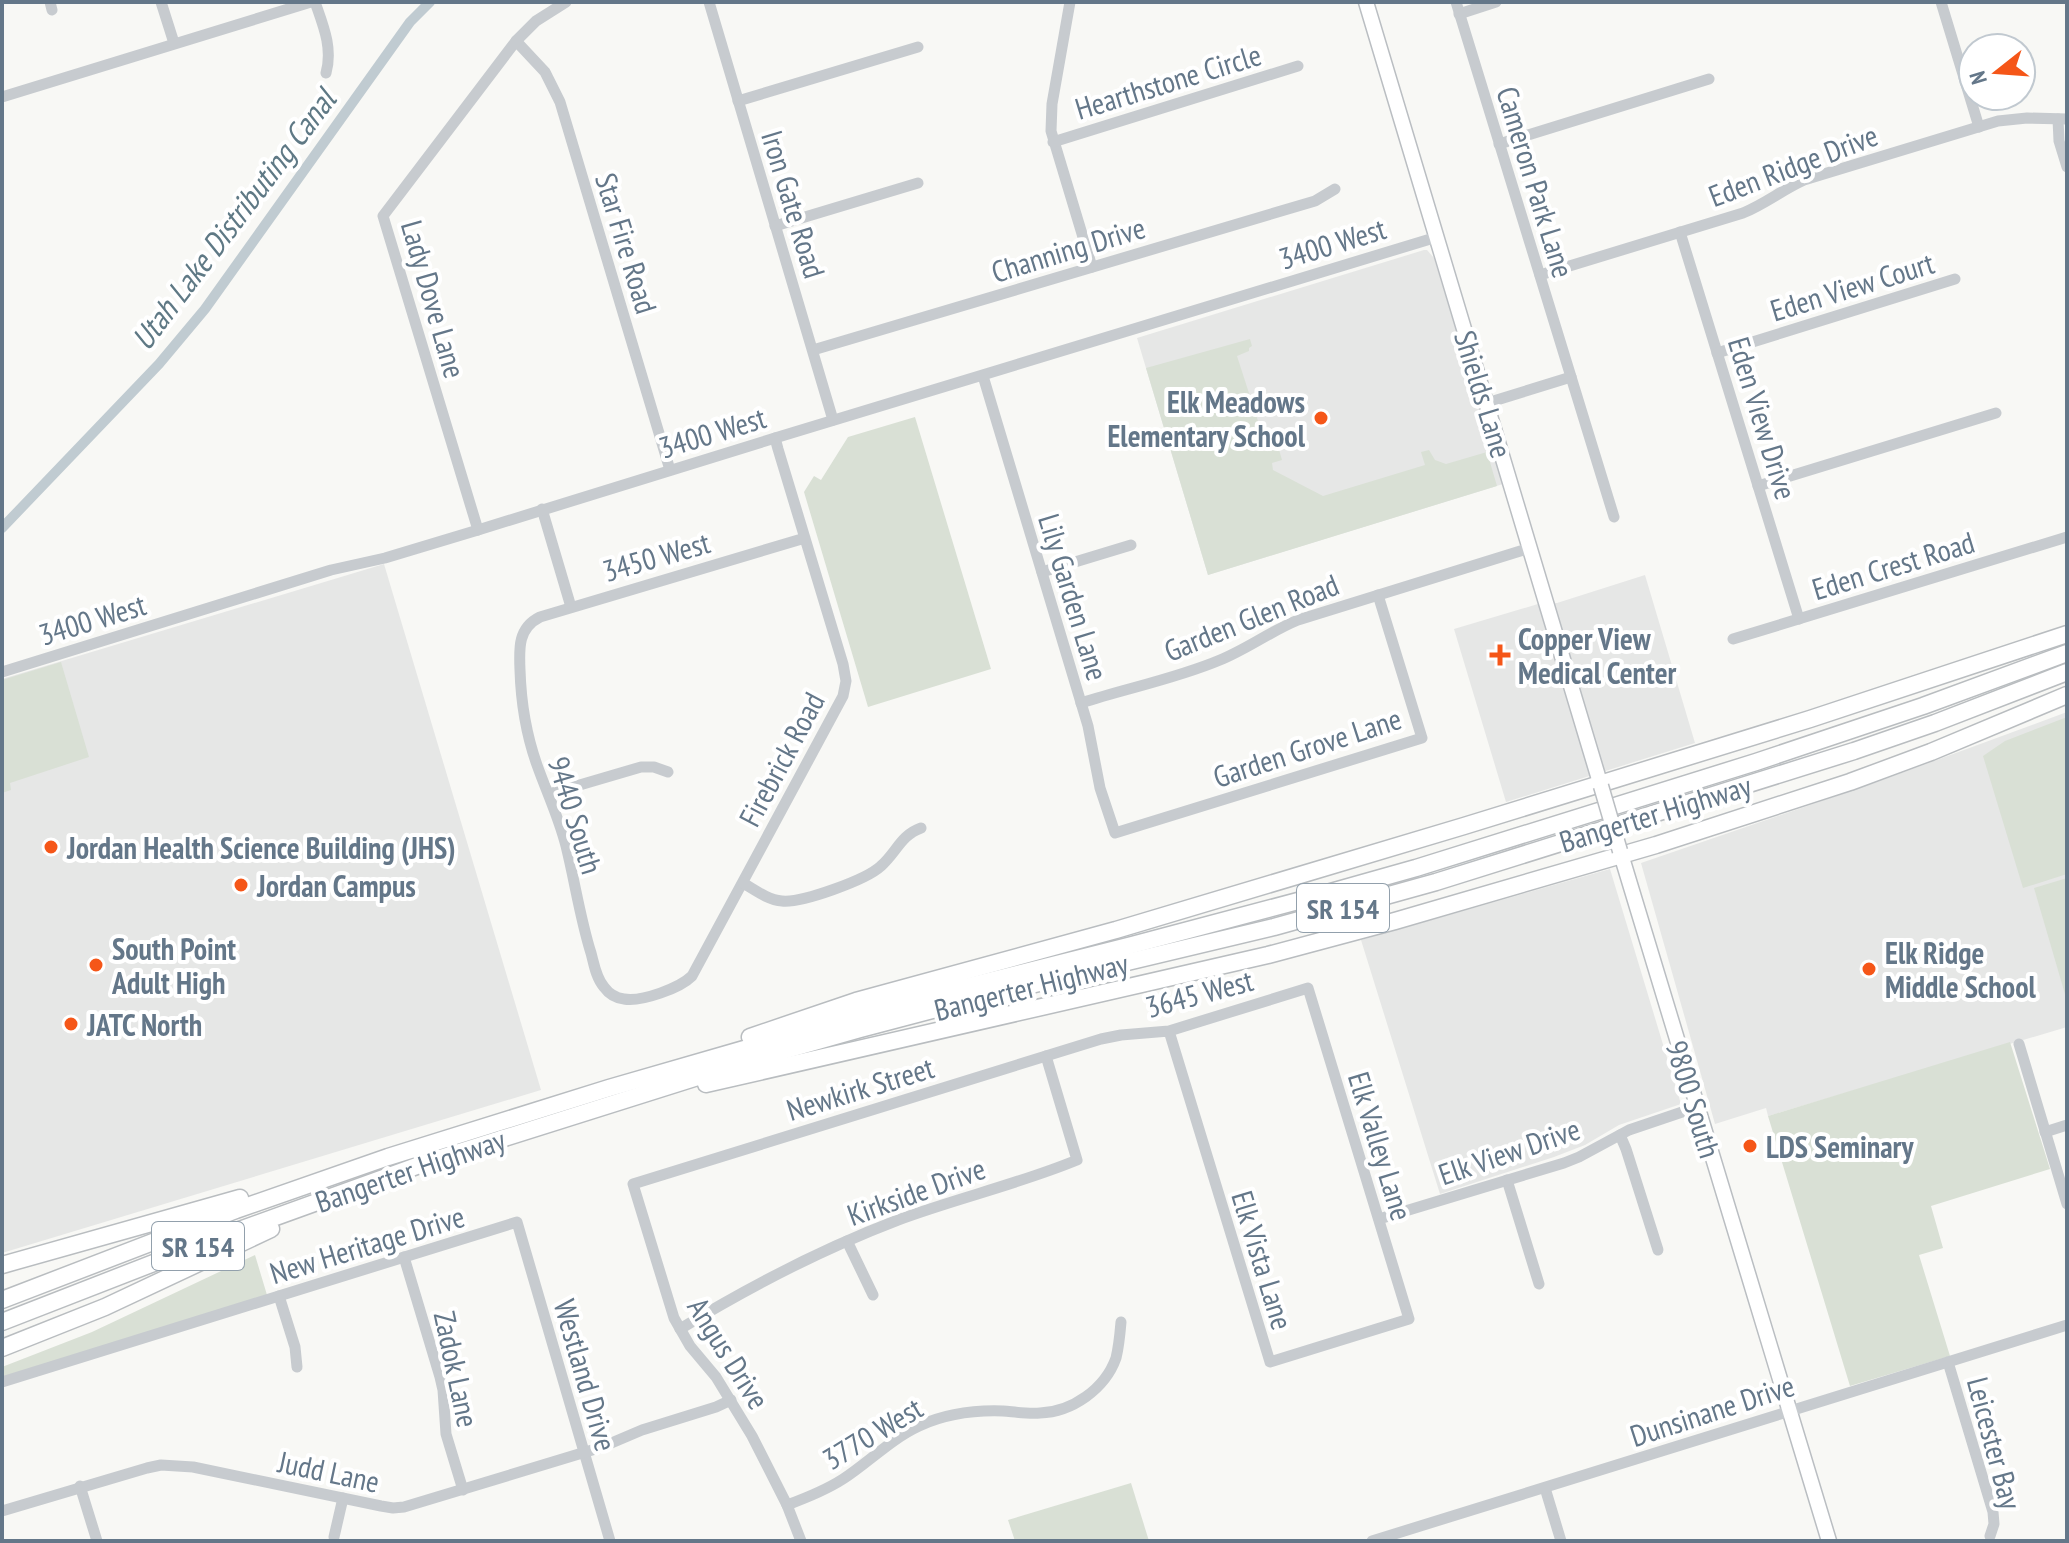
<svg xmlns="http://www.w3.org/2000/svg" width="2069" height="1543" font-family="'PT Sans Narrow',sans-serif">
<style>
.built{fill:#e6e7e6}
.green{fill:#d9e0d5}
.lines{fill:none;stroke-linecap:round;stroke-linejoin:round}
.canal{stroke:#c0cbd1;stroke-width:10}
.major-casing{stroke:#babec2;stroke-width:17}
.highway-casing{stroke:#b9bdc0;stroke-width:19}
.minor{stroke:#c7cbcf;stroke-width:11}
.major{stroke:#fff;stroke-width:14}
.highway{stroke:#fff;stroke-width:16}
.major-bridge-casing{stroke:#babec2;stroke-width:17;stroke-linecap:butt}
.major-bridge{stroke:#fff;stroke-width:14}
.poi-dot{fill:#f55618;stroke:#fff;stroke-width:3}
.labels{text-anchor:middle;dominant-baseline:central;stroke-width:8;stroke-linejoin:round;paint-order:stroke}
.shield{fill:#fff;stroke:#92a0ac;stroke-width:2}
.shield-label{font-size:28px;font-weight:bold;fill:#647789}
.street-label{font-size:30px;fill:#647789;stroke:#fff}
.poi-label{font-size:30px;font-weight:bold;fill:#647789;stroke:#fff;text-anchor:start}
.water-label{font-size:32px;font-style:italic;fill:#5f7985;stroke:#fff}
</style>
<rect width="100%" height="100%" fill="#f8f8f5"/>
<g class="built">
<polygon points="1424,250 1427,250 1434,258 1503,484 1208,575 1137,338"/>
<polygon points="384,564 541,1090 2,1253 2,679"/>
<polygon points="1645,575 1695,743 1506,802 1454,629 1538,604 1557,603"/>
<polygon points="2067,712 2067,1027 1768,1116 1766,1108 1715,1124 1641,863 1877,782"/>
<polygon points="1610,869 1681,1104 1619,1125 1585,1145 1554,1157 1440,1194 1361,940"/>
</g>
<g class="green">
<polygon points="1250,339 1252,346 1249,348 1249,351 1237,356 1268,452 1268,449 1278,446 1282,460 1272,463 1273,470 1323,496 1425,465 1421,452 1429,450 1435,460 1446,464 1487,452 1497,486 1208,575 1146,368"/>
<polygon points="915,417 991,669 868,707 804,492 814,476 821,480 848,437"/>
<polygon points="61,662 89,757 10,783 11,790 2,793 2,680"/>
<polygon points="2067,717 2067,874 2023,888 1983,756 2005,741"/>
<polygon points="2067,878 2067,1001 2034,888"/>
<polygon points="2010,1042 2050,1169 1931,1206 1943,1248 1919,1255 1950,1356 1850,1386 1768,1116"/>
<polygon points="255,1255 267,1295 2,1378 2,1367 92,1332"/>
<polygon points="1131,1483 1149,1541 1015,1541 1008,1520"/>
</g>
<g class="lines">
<polyline class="canal" points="2,528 159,364 205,309 410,22 430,2"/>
<g class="major-casing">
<g id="major">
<polyline points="1366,2 1601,786"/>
<polyline points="1620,851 1829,1541"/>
</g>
</g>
<g class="highway-casing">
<g id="highway">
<polyline points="750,1037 856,1001 1116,930 1464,826 1810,719 2067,634"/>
<polyline points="706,1084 1268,955 1395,921 1656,845 1850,782 1931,752 2067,695"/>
<polyline points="2,1265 240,1198"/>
<polyline points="2,1300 236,1210 388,1157 609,1088 917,999 1132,945 1313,897 1416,868 1756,762 1923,706 2067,653"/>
<polyline points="2,1322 223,1236 425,1163 761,1057 860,1029 997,993 1274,927 1436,882 1854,751 1935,723 2067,672"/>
<polyline points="2,1348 105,1307 271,1229"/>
</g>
</g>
<g class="minor">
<polyline points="50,2 52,10"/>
<polyline points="161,2 174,43"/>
<path d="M315,2C323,25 333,48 326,73"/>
<polyline points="709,2 833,420"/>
<polyline points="1070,2 1052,104 1051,131 1092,267"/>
<polyline points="1456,2 1614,517"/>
<polyline points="1941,2 1979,127"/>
<polyline points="1459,14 1496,2"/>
<polyline points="516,41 545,72 560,102 670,470"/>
<polyline points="2,97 311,2"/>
<polyline points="738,101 918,47"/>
<polyline points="2058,119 2059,141 2067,167"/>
<polyline points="1053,142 1298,66"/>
<polyline points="1499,144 1709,79"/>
<polyline points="775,226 918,183"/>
<polyline points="1680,232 1799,619"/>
<path d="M1540,275L1743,213C1765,204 1782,190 1804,180L1998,121L2027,118L2067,119"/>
<polyline points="813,350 1315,201 1335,189"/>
<polyline points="1717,353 1955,279"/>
<polyline points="983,376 1088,726 1100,788 1115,833 1422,738 1378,595"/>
<polyline points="1487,403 1571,377"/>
<path d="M775,438L778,449L843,664L846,681L843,696L692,976C680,988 642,1002 624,999C616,998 609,994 604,987C596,978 594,964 591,953C580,918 575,882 566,846C559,818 547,793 537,765C526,734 521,703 520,670C519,648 518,628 540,617L805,538"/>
<polyline points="1758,486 1996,413"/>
<polyline points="542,509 571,607"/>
<polyline points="478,530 383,216 516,41 536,21 566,2"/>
<polyline points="1042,572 1131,545"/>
<polyline points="1733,639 2067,537"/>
<polyline points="2,672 331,570 385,558 478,530 775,438 1437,237"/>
<path d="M1081,703C1127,688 1175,679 1220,660C1247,649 1271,631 1298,620L1530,548"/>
<polyline points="549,794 641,767 654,767 668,772"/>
<path d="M743,883C755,890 768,900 782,901C802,903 866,880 881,866C896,853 901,835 921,828"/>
<polyline points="2019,1044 2067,1204"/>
<polyline points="2045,1132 2067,1125"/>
<polyline points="1620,1135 1626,1149 1658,1250"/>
<polyline points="1507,1180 1539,1284"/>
<polyline points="1379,1219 1564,1163 1579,1157 1629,1130 1697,1107"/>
<polyline points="847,1241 873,1295"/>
<polyline points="404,1257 440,1377 443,1390 446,1434 463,1490"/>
<polyline points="279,1296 295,1347 297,1367"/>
<path d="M680,1329C749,1287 822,1249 898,1220C957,1198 1019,1184 1077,1160L1046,1056"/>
<polyline points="1948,1362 1993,1512 1994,1524 1990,1536"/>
<polyline points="2,1382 517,1222 610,1541"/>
<polyline points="80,1486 97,1541"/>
<polyline points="1545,1488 1561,1541"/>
<path d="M787,1505C806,1498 826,1490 843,1479C869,1462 891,1439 919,1426C945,1414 975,1410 1003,1411C1015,1412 1028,1414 1040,1413C1072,1412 1105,1389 1116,1358C1119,1346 1120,1334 1121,1322"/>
<polyline points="2,1511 147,1468 161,1465 193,1467 381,1506 393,1508 404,1507 602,1447 642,1430 716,1407 731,1400"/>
<polyline points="334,1537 343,1498"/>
<polyline points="801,1541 787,1505 752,1436 716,1377 690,1346 674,1318 633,1184 1101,1039 1121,1035 1169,1031 1308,988 1409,1319 1270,1362 1169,1031"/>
<polyline points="1372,1541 2067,1325"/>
</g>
<use href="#major" class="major"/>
<use href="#highway" class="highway"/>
<g class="major-bridge-casing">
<polyline id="major-bridge" points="1601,786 1620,851"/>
</g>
<use href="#major-bridge" class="major-bridge"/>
</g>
<g class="poi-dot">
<circle cx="1321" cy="418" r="8"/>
<path d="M1496 643h8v8h8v8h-8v8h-8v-8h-8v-8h8z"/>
<circle cx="51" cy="847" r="8"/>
<circle cx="241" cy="885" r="8"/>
<circle cx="96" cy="965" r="8"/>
<circle cx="1869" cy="969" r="8"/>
<circle cx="71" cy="1024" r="8"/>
<circle cx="1750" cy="1146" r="8"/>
</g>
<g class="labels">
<g class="shield">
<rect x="1297" y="884" width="92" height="48" rx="6"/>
<rect x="152" y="1222" width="92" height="48" rx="6"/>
</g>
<g class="shield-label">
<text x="1343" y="908">SR 154</text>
<text x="198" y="1246">SR 154</text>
</g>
<g class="street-label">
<text transform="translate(1168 81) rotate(-17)">Hearthstone Circle</text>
<text transform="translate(1793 165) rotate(-21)">Eden Ridge Drive</text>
<text transform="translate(1536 182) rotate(73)">Cameron Park Lane</text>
<text transform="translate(794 204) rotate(73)">Iron Gate Road</text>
<text transform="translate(627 243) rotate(73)">Star Fire Road</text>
<text transform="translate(1332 243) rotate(-17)">3400 West</text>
<text transform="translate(1068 249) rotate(-17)">Channing Drive</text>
<text transform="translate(1852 286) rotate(-17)">Eden View Court</text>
<text transform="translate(434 299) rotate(74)">Lady Dove Lane</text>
<text transform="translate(1484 394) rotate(73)">Shields Lane</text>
<text transform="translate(1763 418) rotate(73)">Eden View Drive</text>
<text transform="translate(712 432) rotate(-17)">3400 West</text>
<text transform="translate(656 556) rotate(-16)">3450 West</text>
<text transform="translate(1893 565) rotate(-17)">Eden Crest Road</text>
<text transform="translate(1074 597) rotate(73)">Lily Garden Lane</text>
<text transform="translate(1251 617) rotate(-22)">Garden Glen Road</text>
<text transform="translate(92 619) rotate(-17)">3400 West</text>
<text transform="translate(1307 747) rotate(-18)">Garden Grove Lane</text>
<text transform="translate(781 759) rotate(-62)">Firebrick Road</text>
<text transform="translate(1655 813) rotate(-17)">Bangerter Highway</text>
<text transform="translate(576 815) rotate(73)">9440 South</text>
<text transform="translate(1031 986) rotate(-14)">Bangerter Highway</text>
<text transform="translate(1199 993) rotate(-15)">3645 West</text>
<text transform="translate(860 1088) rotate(-17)">Newkirk Street</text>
<text transform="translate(1694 1099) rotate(73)">9800 South</text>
<text transform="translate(1381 1146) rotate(73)">Elk Valley Lane</text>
<text transform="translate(1509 1151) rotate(-19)">Elk View Drive</text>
<text transform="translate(410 1170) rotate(-19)">Bangerter Highway</text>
<text transform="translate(916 1191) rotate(-20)">Kirkside Drive</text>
<text transform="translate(367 1244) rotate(-17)">New Heritage Drive</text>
<text transform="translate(1263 1260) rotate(73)">Elk Vista Lane</text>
<text transform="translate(729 1353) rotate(58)">Angus Drive</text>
<text transform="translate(457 1369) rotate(78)">Zadok Lane</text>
<text transform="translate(586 1375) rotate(74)">Westland Drive</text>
<text transform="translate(1712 1410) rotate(-18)">Dunsinane Drive</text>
<text transform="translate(872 1433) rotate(-31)">3770 West</text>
<text transform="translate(1995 1443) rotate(75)">Leicester Bay</text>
<text transform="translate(329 1471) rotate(12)">Judd Lane</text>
</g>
<g class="poi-label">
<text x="1305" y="401" text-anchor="end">Elk Meadows<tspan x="1305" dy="34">Elementary School</tspan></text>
<text x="1518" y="638">Copper View<tspan x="1518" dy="34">Medical Center</tspan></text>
<text x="67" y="847">Jordan Health Science Building (JHS)</text>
<text x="257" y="885">Jordan Campus</text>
<text x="112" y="948">South Point<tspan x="112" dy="34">Adult High</tspan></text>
<text x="1885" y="952">Elk Ridge<tspan x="1885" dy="34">Middle School</tspan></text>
<text x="87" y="1024">JATC North</text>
<text x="1766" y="1146">LDS Seminary</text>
</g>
<g class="water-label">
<text transform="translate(233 219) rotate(-53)">Utah Lake Distributing Canal</text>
</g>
</g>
<rect width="2069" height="1543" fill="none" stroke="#647789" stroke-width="8"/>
<g transform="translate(1997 72) rotate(253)"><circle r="38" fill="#ffffff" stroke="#c1c9d0" stroke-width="2"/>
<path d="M0-6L14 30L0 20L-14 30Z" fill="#f55618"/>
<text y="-12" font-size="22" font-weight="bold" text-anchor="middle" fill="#647789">N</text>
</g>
</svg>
